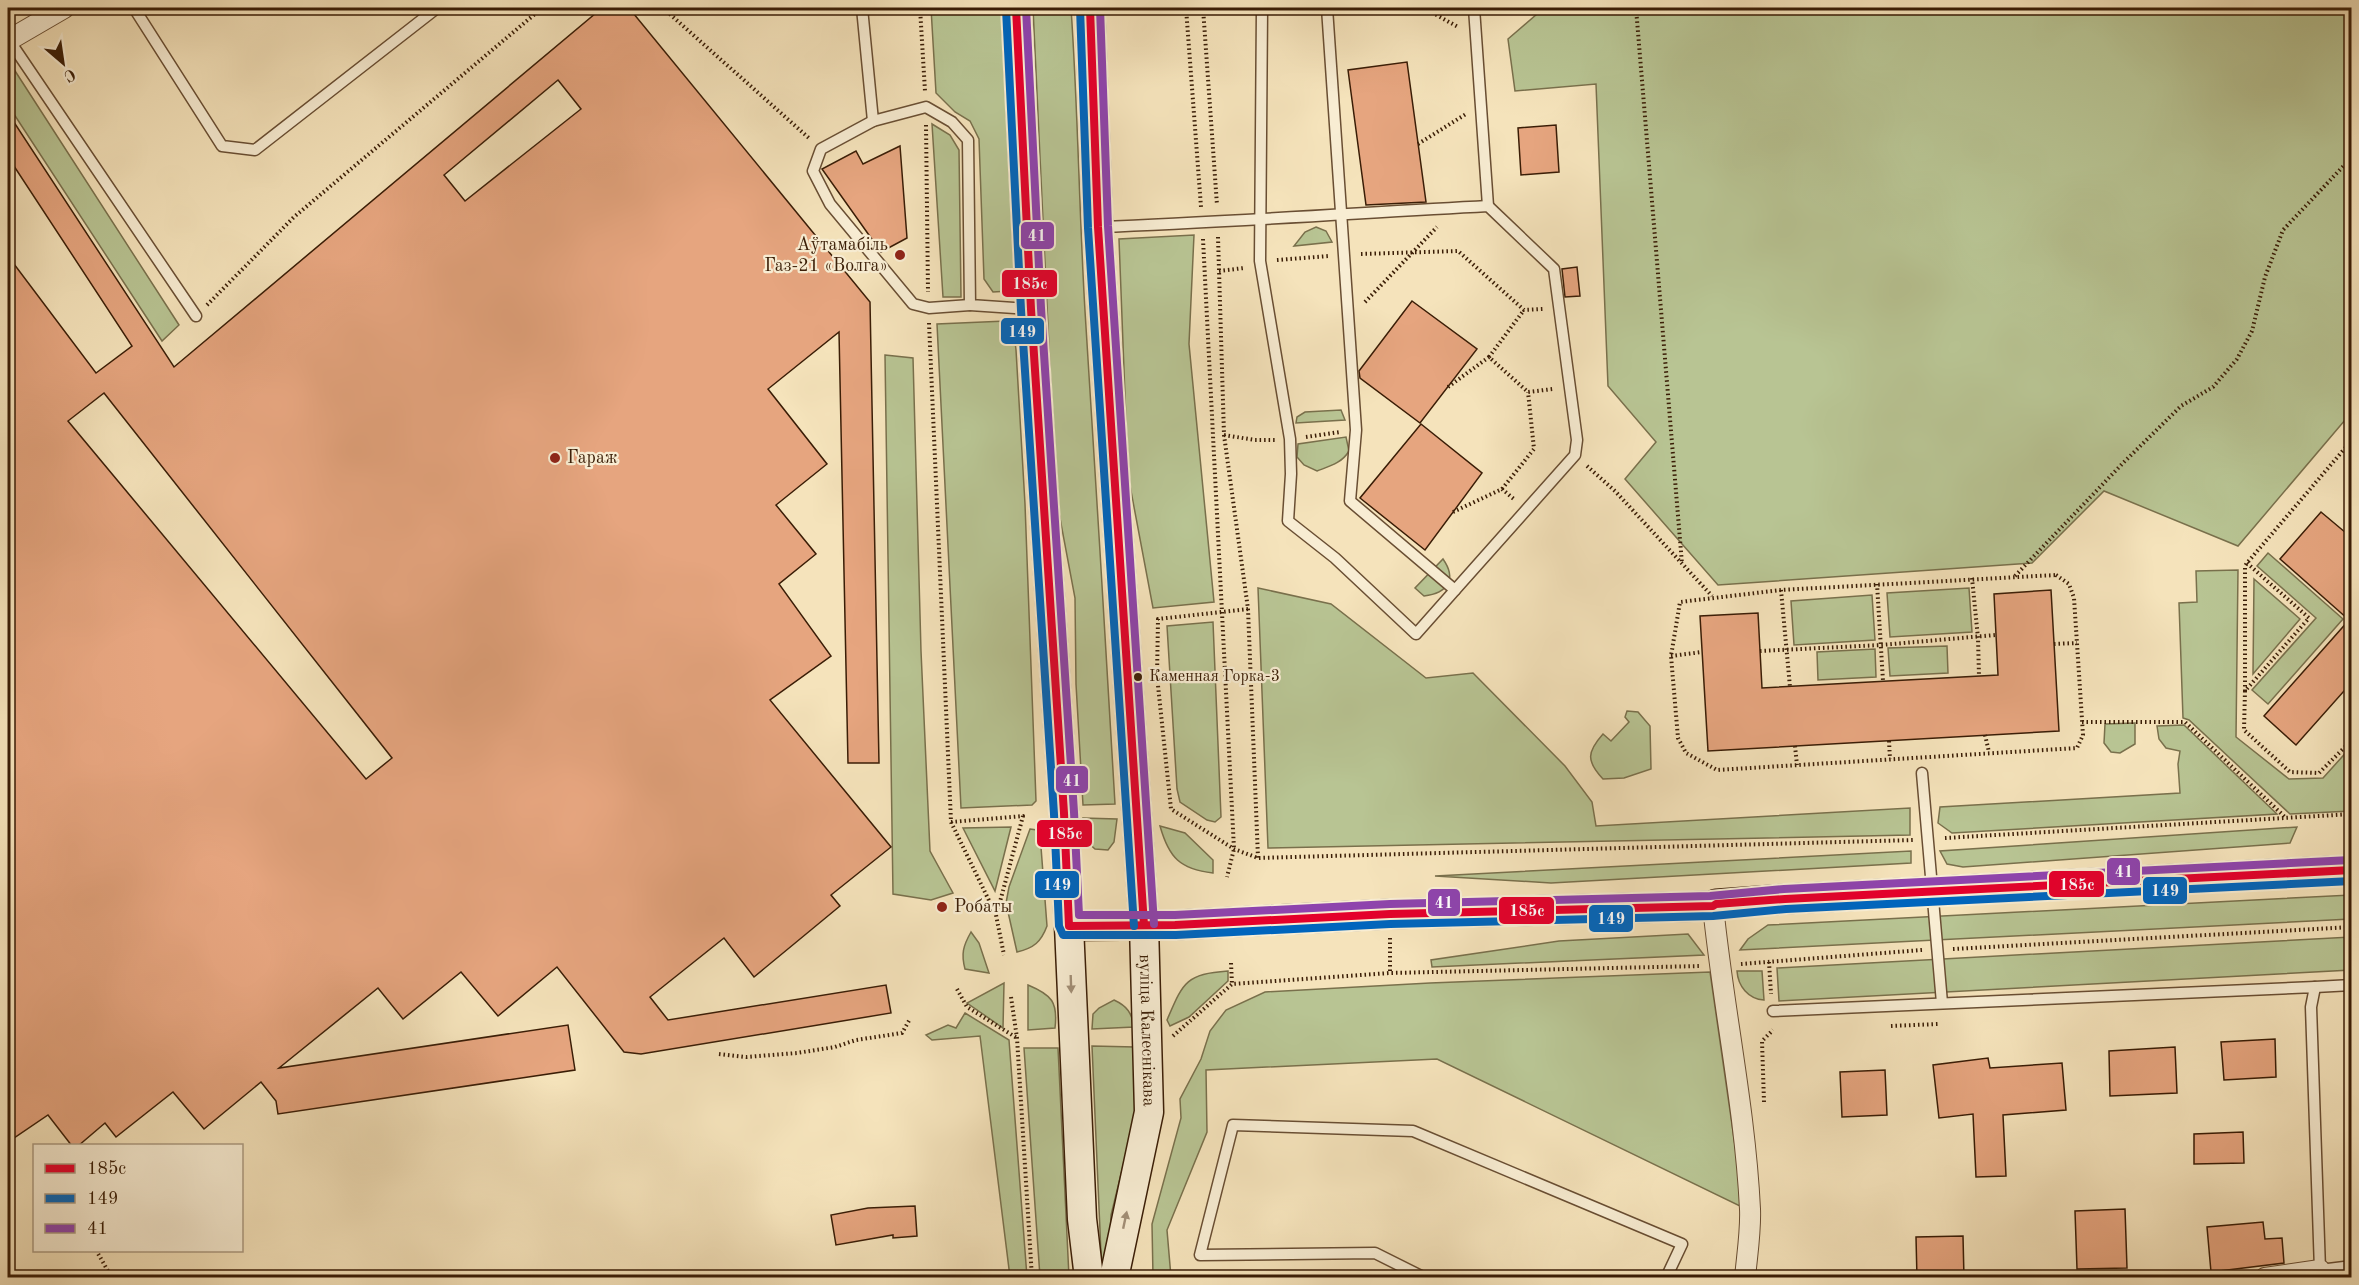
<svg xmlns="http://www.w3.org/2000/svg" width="2359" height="1285" font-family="'Old Standard TT',serif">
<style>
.green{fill:#b8c493;stroke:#79704c;stroke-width:1.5}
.building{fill:#e6a57f;stroke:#3a1d06;stroke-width:1.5;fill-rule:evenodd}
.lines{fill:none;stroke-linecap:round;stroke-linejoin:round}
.lane-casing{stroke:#694e33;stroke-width:13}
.street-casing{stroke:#694e33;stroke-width:22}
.secondary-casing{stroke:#3a1d06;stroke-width:31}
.path{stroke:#3a1d06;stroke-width:4;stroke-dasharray:1.5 3;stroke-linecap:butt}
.lane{stroke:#f8edd3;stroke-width:10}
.street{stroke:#f8edd3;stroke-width:20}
.secondary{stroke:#f8edd3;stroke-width:28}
.bus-1-casing{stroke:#f8edd3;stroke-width:12}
.bus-2-casing{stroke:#f8edd3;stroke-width:12}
.bus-3-casing{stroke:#f8edd3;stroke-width:12}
.bus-1{stroke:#e4002b;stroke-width:8}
.bus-2{stroke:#0065bd;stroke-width:8}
.bus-3{stroke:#8e44ad;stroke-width:8}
.oneway{fill:#a28f77}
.poi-dot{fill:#8f2418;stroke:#f8edd3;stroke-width:2}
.bus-dot{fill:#3a1d06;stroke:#f8edd3;stroke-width:2}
.labels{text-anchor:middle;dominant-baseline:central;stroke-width:4.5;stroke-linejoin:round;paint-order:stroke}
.bus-label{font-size:16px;fill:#3a1d06;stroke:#f8edd3;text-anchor:start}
.poi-label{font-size:18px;fill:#3a1d06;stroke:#f8edd3;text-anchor:start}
.street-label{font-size:18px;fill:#3a1d06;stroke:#f8edd3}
.line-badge{stroke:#f8edd3;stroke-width:2}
.badge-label{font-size:16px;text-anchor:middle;font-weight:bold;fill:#fff}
</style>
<rect width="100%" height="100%" fill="#f5e3bb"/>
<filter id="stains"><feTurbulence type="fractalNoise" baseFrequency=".00333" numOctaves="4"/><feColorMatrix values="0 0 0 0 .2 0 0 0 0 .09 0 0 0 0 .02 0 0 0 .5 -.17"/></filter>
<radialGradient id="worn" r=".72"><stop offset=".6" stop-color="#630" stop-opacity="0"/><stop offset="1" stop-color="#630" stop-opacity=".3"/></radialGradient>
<g class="green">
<polygon points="931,8 1006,8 1016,278 1009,291 993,292 984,279 979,139 970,121 955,112 936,93"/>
<path d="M1033,8H1071C1078,109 1079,210 1085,311C1095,475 1106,640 1115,804L1083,805L1076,684L1075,598L1056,497Z"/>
<polygon points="1544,8 2351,8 2351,413 2238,546 2104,491 2032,563 1718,585 1625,479 1656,442 1608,386 1596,84 1515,91 1508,39"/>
<polygon points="8,60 179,325 162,341 8,105"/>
<polygon points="932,124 950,135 959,150 961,297 943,297"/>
<polygon points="1316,227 1326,231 1332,242 1294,246 1305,232"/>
<polygon points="1194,235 1189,344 1214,602 1153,608 1128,475 1119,239"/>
<polygon points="1006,321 1013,326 1016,350 1025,504 1036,801 1032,805 961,808 937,324"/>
<polygon points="885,355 913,358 921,651 930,851 953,893 931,900 893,894"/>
<polygon points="1341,410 1345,420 1296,423 1297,417 1305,412"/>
<path d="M1346,437L1349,451C1342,463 1330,466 1317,471L1304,465L1297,457L1298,444Z"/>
<polygon points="2268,553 2343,619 2268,704 2252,690 2316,618 2257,566"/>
<path d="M1443,559C1457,579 1448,593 1424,596L1415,588Z"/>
<polygon points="2238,570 2236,737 2289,779 2323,778 2351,747 2351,811 2290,814 2189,720 2183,718 2179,603 2197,602 2196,571"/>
<polygon points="2254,579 2300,619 2253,674"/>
<polygon points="1258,588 1331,604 1426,678 1473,673 1565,766 1592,802 1596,826 1910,808 1910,835 1268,848"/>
<polygon points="1969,588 1972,632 1890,637 1887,593"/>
<polygon points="1872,595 1875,640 1794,645 1791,601"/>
<polygon points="1213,622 1221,817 1215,822 1207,820 1180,802 1177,789 1167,626"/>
<polygon points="1947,646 1948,673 1890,676 1888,648"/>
<polygon points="1875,649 1876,677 1818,680 1817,652"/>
<path d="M1627,711L1638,712L1650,726L1651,769L1624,778L1603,779C1586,761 1587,752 1603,734L1611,741L1629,722L1625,717Z"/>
<polygon points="2135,723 2135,744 2120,753 2111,752 2104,743 2105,724"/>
<polygon points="2184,725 2277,814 1952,833 1938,823 1940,807 2180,793 2178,764 2180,751 2166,748 2159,739 2157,726"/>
<polygon points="1083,818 1117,819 1114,842 1108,850 1095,849 1085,840"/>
<path d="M1160,826L1185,833L1213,860V873C1180,869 1169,858 1160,826Z"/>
<polygon points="1011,827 995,891 963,828"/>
<polygon points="2297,827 2290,843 1963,867 1947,864 1940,851"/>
<path d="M1030,829L1037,830L1040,834L1047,926C1041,942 1034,948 1017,952L1006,903L1009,887Z"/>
<polygon points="1911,851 1911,863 1551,883 1435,876"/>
<polygon points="2351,895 2351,919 1740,950 1748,939 1768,925"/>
<path d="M971,932L979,943L989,973L965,969C961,954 963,946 971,932Z"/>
<polygon points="1688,934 1704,955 1432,967 1431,960 1559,941"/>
<polygon points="2351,937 2351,970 1779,1001 1777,968"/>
<path d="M1228,971V981L1189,1017L1170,1026L1167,1020C1183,983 1185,974 1228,971Z"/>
<path d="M1737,971H1762L1764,1000C1748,999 1738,986 1737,971Z"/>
<polygon points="1710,972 1744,1208 1437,1059 1206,1070 1207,1132 1167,1230 1171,1277 1153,1277 1152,1224 1181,1118 1180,1099 1201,1059 1210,1031 1226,1010 1265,992 1430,983"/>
<polygon points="1004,983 1003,1028 967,1003"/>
<path d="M1028,985C1052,995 1058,1002 1055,1028L1028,1030Z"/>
<path d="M1114,1000C1127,1006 1132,1013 1134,1027L1092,1029L1093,1014L1099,1008Z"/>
<polygon points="965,1013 1009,1040 1027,1277 1010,1277 980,1036 932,1040 926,1035 948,1025 956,1028"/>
<polygon points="1092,1046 1135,1047 1136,1113 1111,1215 1108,1277 1102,1277"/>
<polygon points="1024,1048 1058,1048 1069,1277 1040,1277"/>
</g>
<g class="building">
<path d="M602,8H629L870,302L879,763H848L839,332L768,389L827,464L776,505L816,554L779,584L831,656L770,700L891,847L831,895L840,906L754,977L724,938L650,997L668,1020L886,985L891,1013L641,1054L624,1052L557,967L498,1016L461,972L403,1019L378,988L279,1068L568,1025L575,1070L278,1114L276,1101L261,1082L204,1129L173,1092L116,1137L105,1123L78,1146H72L48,1115L8,1142V256L96,373L132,346L8,157V113L174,367ZM558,80L581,109L465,201L444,175ZM104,393L392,758L366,779L68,421Z"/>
<polygon points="1407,62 1426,202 1366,205 1348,70"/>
<polygon points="1556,125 1559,172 1521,175 1518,128"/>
<polygon points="900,146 907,238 881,252 822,169 856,151 863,164"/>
<polygon points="1577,267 1580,296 1565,297 1562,269"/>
<polygon points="1412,301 1477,349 1420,423 1360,378 1359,371"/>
<polygon points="1421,424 1482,473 1425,550 1360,498"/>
<polygon points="2321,512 2352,538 2352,682 2296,745 2264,716 2349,620 2280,559"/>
<polygon points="2051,590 2059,731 1708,751 1700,616 1758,613 1762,688 1998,675 1994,594"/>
<polygon points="2275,1039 2276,1077 2224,1080 2221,1042"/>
<polygon points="2175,1047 2177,1093 2110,1096 2109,1051"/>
<polygon points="1988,1058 1990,1068 2062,1063 2066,1110 2003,1115 2006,1176 1976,1177 1973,1114 1939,1118 1933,1065"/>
<polygon points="1885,1070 1887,1115 1842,1117 1840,1072"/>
<polygon points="2243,1132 2244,1163 2194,1164 2194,1134"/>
<polygon points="915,1206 917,1236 893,1238 893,1235 836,1245 831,1215 868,1208"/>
<polygon points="2125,1209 2127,1268 2077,1269 2075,1211"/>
<polygon points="2263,1222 2265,1239 2282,1238 2284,1263 2211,1272 2207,1227"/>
<polygon points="1963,1236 1964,1278 1917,1278 1916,1237"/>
</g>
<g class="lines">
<g class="lane-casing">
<g id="lane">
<polyline points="134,8 222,146 255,150 437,8"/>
<polyline points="862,8 873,121 926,107 952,122 968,140 970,305 1030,309"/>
<polyline points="1262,8 1260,261 1290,439 1291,474 1288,521 1335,558 1416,634 1455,590 1350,501 1356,430 1327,8"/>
<polyline points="1474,8 1488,206"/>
<polyline points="9,40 196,316"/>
<polyline points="873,121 821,149 813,171 830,204 913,304 929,308 970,305"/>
<path d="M1099,227C1229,222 1358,213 1488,206L1554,269L1577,440L1575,455L1455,590"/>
<polyline points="1922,773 1942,1003"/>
<polyline points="2315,987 2352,985"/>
<polyline points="1773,1011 2315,987 2311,1007 2320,1270 2352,1266"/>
<polyline points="1425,1278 1375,1253 1200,1255 1233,1125 1413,1131 1682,1244 1666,1278"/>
</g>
</g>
<g class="street-casing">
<g id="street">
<polyline points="8,38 9,40 64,8"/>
<path d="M1713,906C1723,1007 1745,1107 1750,1209C1751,1231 1747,1255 1745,1278"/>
<polyline points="2265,1278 2320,1270"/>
</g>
</g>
<g class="secondary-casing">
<g id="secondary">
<polyline points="1016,8 1031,309 1064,813 1082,1219 1089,1278"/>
<path id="s1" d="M1090,8L1098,227L1144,925L1149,1112L1114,1278"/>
<polyline points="1069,926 1175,925 1390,914 1713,906 1716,904 1785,899 2352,870"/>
</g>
</g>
<g class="path">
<polyline points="663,8 810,139"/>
<polyline points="920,8 925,91"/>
<polyline points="1186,8 1201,207"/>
<polyline points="1203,8 1217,205"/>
<polyline points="1424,8 1458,27"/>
<polyline points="1636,8 1682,564"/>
<polyline points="926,125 928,292"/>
<polyline points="1418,144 1466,114"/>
<polyline points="1218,237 1224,435 1248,609 1258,858"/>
<polyline points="1203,239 1234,849 1227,877"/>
<polyline points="1361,254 1458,251 1524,310 1543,309"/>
<polyline points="1277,260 1329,256"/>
<polyline points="1219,271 1244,268"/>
<polyline points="1365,302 1437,227"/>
<polyline points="207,305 294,217 542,8"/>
<polyline points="929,323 951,822 996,915 1004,955"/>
<polyline points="1489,357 1524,310"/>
<polyline points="1448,387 1489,357 1528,392 1553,389"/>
<polyline points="1224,435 1255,440 1275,440"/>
<polyline points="1306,437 1340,432"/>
<polyline points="1587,466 1615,491 1712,596"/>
<polyline points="1502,489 1534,449 1528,392"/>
<polyline points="1453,512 1502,489 1515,500"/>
<polyline points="2247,563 2309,618 2245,691 2245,566 2247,563 2352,440"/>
<polygon points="2056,575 2069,584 2074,598 2083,735 2077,748 1717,770 1686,753 1678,738 1671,656 1680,602 1781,590"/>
<polyline points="2015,576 2123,463 2181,406 2213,387 2237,359 2252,331 2265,277 2283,230 2352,157"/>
<polyline points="1972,578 1978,638 1979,676"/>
<polyline points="1877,584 1883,681"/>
<polyline points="1781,590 1790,687"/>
<polyline points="1248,609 1158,619 1157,676 1171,809 1234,849 1258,858 1913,840"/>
<polyline points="2054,644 2077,643"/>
<polyline points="1760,651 1881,645 1995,635"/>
<polyline points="1671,656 1702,652"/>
<polyline points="2245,691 2244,730 2290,772 2319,773 2352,740"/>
<polyline points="2082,722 2185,722 2286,818"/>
<polyline points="1985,735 1989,752"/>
<polyline points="1889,741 1890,759"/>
<polyline points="1795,746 1797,765"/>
<polyline points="951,822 1023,816 997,913"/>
<polyline points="1945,838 2352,814"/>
<polyline points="1390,938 1390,973"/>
<polyline points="1953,949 2352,927"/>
<polyline points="1769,962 1771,994"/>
<polyline points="1231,963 1232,984"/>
<polyline points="1741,964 1922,950"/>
<polyline points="957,989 967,1007 1017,1038"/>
<polyline points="1011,997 1017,1038 1032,1278"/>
<polyline points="1891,1026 1938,1024"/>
<polyline points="1173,1036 1232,984 1390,973 1701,966"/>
<polyline points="719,1054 746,1057 797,1053 835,1047 856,1040 902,1033 910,1019"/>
<polyline points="1764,1102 1762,1041 1773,1030"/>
<polyline points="96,1250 112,1278"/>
</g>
<use href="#lane" class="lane"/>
<use href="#street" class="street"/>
<use href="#secondary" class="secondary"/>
<g class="bus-1-casing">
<g id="bus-1">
<polyline points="1016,8 1031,309 1064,813 1069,926 1175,925 1390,914 1713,906 1716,904 1785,899 2352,870"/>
<polyline points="1090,8 1098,227 1144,925"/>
</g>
</g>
<g class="bus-2-casing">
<g id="bus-2">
<polyline points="1080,8 1088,228 1134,926"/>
<polyline points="1006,9 1021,310 1054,814 1059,926 1063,935 1176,935 1390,924 1713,916 1786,909 2352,881"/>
</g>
</g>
<g class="bus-3-casing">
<g id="bus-3">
<polyline points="1026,8 1041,308 1074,812 1079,915 1175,915 1390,904 1710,896 1784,889 2351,860"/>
<polyline points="1100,8 1108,226 1154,924"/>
</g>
</g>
<use href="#bus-1" class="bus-1"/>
<use href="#bus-2" class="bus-2"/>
<use href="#bus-3" class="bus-3"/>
</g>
<defs><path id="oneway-solid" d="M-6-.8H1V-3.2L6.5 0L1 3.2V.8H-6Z" transform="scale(1.5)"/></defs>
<g class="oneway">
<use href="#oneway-solid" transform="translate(1071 984) rotate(88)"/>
<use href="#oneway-solid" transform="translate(1125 1220) rotate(-78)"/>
</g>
<g class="poi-dot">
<circle cx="900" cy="255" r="6"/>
<circle cx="555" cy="458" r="6"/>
<circle cx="942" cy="907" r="6"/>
</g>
<circle class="bus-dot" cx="1138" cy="677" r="5"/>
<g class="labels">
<g class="bus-label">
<text x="1149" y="677">Каменная Горка-3</text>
</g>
<g class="poi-label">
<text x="888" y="245" text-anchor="end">Аўтамабіль<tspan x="888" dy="21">Газ-21 «Волга»</tspan></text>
<text x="567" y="458">Гараж</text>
<text x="954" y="907">Робаты</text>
</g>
<g class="street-label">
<text stroke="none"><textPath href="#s1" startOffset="1024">вуліца Калеснікава</textPath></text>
</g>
</g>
<g class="line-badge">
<rect x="1020" y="221" width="35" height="29" rx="6" fill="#8e44ad"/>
<rect x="1001" y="269" width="57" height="29" rx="6" fill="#e4002b"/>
<rect x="1000" y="317" width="45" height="28" rx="6" fill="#0065bd"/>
<rect x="1055" y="765" width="34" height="29" rx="6" fill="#8e44ad"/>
<rect x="1036" y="819" width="57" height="29" rx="6" fill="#e4002b"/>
<rect x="2106" y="857" width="35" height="29" rx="6" fill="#8e44ad"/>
<rect x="2048" y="870" width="57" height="28" rx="6" fill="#e4002b"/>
<rect x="1034" y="870" width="46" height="29" rx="6" fill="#0065bd"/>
<rect x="2142" y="876" width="46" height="29" rx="6" fill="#0065bd"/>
<rect x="1427" y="888" width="34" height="29" rx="6" fill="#8e44ad"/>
<rect x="1498" y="896" width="57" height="29" rx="6" fill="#e4002b"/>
<rect x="1588" y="904" width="46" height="29" rx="6" fill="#0065bd"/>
</g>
<g class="badge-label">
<text x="1037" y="241">41</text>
<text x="1030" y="289">185с</text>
<text x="1022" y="337">149</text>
<text x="1072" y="786">41</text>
<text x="1065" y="839">185с</text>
<text x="2124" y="877">41</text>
<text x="2077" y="890">185с</text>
<text x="1057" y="890">149</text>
<text x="2165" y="896">149</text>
<text x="1444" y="908">41</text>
<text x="1527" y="916">185с</text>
<text x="1611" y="924">149</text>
</g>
<rect width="2359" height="1285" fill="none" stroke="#f5e3bb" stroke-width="30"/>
<rect x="9" y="9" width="2341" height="1267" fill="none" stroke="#3a1d06" stroke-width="3"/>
<rect x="15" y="15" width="2329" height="1255" fill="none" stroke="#3a1d06" stroke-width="1.5"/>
<rect x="33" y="1144" width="210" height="108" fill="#f8edd3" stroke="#ac9a81" stroke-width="1.5"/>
<rect x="45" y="1164" width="30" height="9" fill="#e4002b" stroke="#ac9a81" stroke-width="1.5"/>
<text x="87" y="1174" font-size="18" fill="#3a1d06">185с</text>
<rect x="45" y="1194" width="30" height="9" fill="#0065bd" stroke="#ac9a81" stroke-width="1.5"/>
<text x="87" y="1204" font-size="18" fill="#3a1d06">149</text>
<rect x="45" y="1224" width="30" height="9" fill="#8e44ad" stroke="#ac9a81" stroke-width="1.5"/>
<text x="87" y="1234" font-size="18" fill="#3a1d06">41</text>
<g transform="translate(63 63) rotate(151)" stroke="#f8edd3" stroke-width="4.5" paint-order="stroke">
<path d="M0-4.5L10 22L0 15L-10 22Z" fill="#3a1d06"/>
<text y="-9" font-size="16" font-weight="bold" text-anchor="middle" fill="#3a1d06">С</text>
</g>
<rect width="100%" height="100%" filter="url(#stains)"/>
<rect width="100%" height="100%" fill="url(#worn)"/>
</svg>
